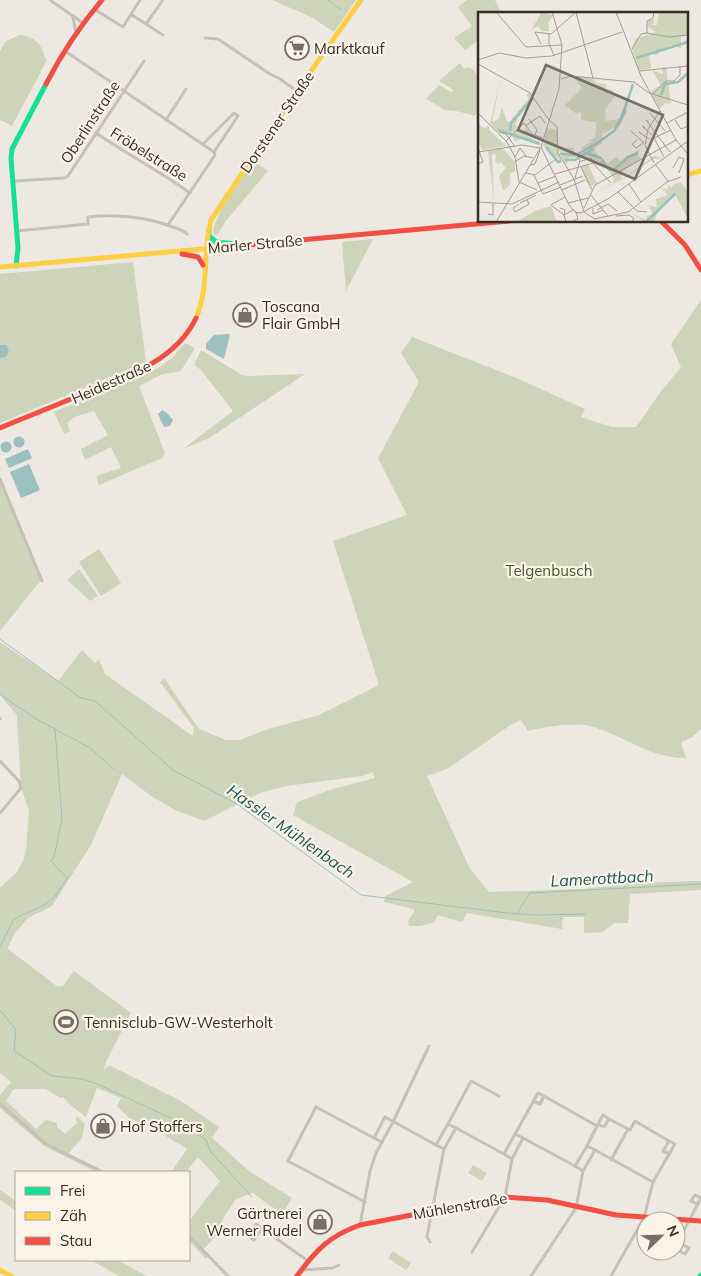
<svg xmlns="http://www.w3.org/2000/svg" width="701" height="1276" font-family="Mulish,sans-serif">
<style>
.green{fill:#ced4ba}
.water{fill:#9cbfc0}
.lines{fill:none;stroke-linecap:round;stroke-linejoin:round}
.stream{stroke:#9cbfc0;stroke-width:1}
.street{stroke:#c7c0b9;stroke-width:3}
.fast{stroke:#16e098;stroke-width:5}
.slow{stroke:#ffcf43;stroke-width:5}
.jam{stroke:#f24e42;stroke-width:5}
.labels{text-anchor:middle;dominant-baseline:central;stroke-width:4.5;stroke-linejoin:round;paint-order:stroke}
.poi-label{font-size:15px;fill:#382d28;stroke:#faf3e8;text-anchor:start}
.street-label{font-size:15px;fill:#382d28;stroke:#faf3e8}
.park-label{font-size:15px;fill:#45572a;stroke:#faf3e8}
.water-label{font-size:16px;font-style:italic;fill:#1b555b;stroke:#faf3e8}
.inset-river{fill:none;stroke:#9cbfc0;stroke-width:2.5}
.inset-road{fill:none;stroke:#a59d97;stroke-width:1}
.view{fill:#776e69;fill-opacity:0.15;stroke:#776e69;stroke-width:2.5}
.inset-edge{fill:none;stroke:#382d28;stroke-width:2.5}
</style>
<rect width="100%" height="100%" fill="#ede8e1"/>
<g class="green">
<polygon points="272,0 356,0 334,32 311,17"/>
<polygon points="467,0 495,0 502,14 480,14 480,39 465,50 454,38 472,26 458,7"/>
<path d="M20,35C34,36 42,44 45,58L47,60L12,126L0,120V51L6,41Z"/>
<polygon points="460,63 464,69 468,67 473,69 480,79 480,110 475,116 456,111 445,110 426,99 439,85 451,92 454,90 439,81"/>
<polygon points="252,160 268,171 226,221 217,235 214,234 213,229 225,200"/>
<polygon points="373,239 346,291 342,242"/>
<polygon points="133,262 146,362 0,423 0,274"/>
<path d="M701,300V729L691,738L681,742L686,758C651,759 623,735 590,726C574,722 545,727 528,731L521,720L509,726L447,769L427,776L470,869L489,892L583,889L638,883L693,881H701V890L630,894L628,923H614L603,932L584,933V917H563L562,929L467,913L462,922L438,915L433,923L420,926H409L408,921L414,912V909L384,902L385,896L413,882L293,815L297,802L333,789L375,778L373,772L362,776L286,786L260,793L204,821L175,810L151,796L122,774L91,845L52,906L28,918L15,933L8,947V949L58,987L63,986L74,971L131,1013L106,1062L103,1071L107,1067L111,1066L181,1101L219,1127L212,1138L249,1171L292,1198L282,1214L253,1193L236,1199L224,1217L217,1235L203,1250L208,1256L206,1259L189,1241V1221L220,1181L198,1157L186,1172H171L187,1149L161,1133L129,1118L117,1106L121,1098L97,1088L86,1117L74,1108L63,1097L61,1098L45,1089H14L6,1101L36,1129L46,1120L57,1123V1127L65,1134L77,1123L76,1118L77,1116L85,1124L82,1138L68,1154L103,1172H96L44,1146L0,1108V1095L11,1082L0,1073V888L17,872L24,859L26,850L29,811L21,788L17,715L0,695V642L58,681L82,650L95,663L99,659L105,674L193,736L194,728L160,682L164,678L199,729L226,740H240L268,729L319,715L379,685L333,541L407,515L378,458L419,382L401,353L412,337L519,379L585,409L581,417L612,427H636L662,390L681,367L671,344Z"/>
<polygon points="185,343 195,348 181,371 163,374 139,386 165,453 162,458 99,485 96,476 121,468 111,447 85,460 81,449 108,435 94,411 74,417 67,423 70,431 64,434 54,412 158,368 172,358"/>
<polygon points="201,350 242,375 248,376 305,374 211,437 183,449 233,411 201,370 194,365"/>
<polygon points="0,482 41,580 0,631"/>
<polygon points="99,549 121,583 101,596 79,562"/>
<polygon points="79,569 98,596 90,601 67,580"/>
<polygon points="473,1165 487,1173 482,1181 468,1173"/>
<polygon points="0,1190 16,1201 16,1211 0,1200"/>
<polygon points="393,1251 411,1263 406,1270 388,1258"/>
<polygon points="91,1260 118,1260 146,1276 119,1276"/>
</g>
<g class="water">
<polygon points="229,334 230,335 224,359 206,349 206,344 214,335"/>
<polygon points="0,345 6,345 9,351 6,357 0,358"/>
<polygon points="162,410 167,413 173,420 170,426 164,427 158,414"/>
<circle cx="19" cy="442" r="5.5"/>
<circle cx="6" cy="447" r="5.5"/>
<polygon points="28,449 32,458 9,468 5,459"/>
<polygon points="29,464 40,490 21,498 10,472"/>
</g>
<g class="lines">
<g class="stream">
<polyline points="328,0 342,10"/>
<polyline points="0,639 81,698 95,701 173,770 237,804 361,895 507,913 536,915 586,914"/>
<polyline points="0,694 31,716 90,748 114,769"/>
<polyline points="517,913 530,893 701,884"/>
<polyline points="0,947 14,919 46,904 56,895 67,878 51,861 54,857 62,819 55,729"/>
<polyline points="0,1010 16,1030 14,1051 52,1076 82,1079 97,1084 177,1121 205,1139 211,1152 252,1197"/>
</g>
<g class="street">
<polyline points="50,0 83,23"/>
<polyline points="94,9 123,27 140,0"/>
<polyline points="132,15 163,35"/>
<polyline points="73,17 76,33"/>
<polyline points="146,24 163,0"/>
<polyline points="205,38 218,39 270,74 282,80"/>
<polyline points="65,51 214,152 215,155 168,225"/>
<polyline points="281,80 297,91"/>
<polyline points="166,120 186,89"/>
<path d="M96,133C127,154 159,171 190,193"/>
<polyline points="203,144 234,113 238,116 214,152"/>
<polyline points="14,181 64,178 68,176 144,61"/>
<path d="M17,231L88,224V217C117,214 146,217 173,227C178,229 183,230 187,234"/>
<polyline points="0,479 42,581"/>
<polyline points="0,719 0,718"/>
<polyline points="0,761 19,781 21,788 0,813"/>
<polyline points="544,1096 597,1126"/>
<polyline points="0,1104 46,1144 103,1172"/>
<polyline points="609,1119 630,1130 635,1121 669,1141"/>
<polyline points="448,1124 471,1081 499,1096"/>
<polyline points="456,1128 504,1154"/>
<polyline points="515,1134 538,1093 544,1096 540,1104 533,1101"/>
<polyline points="523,1138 575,1166"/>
<polyline points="382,1142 374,1138 385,1117 436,1145"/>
<polyline points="587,1146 597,1126 603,1115 609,1119 604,1127 598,1124"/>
<polyline points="595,1150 653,1182"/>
<polyline points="611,1160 628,1129"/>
<polyline points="365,1202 288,1161 316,1107 374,1138"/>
<polyline points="360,1225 370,1171 376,1153 393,1122 429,1046"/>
<path d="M262,1228L254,1240L248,1236L256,1224C273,1236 291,1249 308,1261"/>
<polyline points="189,1236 228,1276"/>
<polyline points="430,1242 427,1237 444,1149 456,1128 448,1124 436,1145 444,1149"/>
<polyline points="676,1245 701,1198 695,1195 691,1201 697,1204"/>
<polyline points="676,1249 685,1254 689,1248 678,1242"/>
<polyline points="472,1252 505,1197 512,1159 523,1138 515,1134 504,1154 512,1159"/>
<polyline points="302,1270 333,1268 339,1265"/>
<polyline points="531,1276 576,1208 583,1171 595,1150 587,1146 575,1166 583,1171"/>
<polyline points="611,1276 644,1218 653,1182 675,1144 669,1141 663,1151 670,1154"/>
</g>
<g class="fast">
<polyline points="209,229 209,236 216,242 237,244"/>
<polyline points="16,266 18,248 11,158 12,149 46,84"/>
<polyline points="700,1276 701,1275"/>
</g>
<g class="slow">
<polyline points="687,175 701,171"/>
<polyline points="0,267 214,248"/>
<path d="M196,318C210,286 202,253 211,220L297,91L361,0"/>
<polyline points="0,1270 11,1276"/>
</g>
<g class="jam">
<path d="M46,84C62,53 80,26 102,0"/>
<polyline points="661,221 685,245 701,270"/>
<polyline points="214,248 509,221"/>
<polyline points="182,254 198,257 203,265"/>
<path d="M0,428C26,417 52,407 78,396C120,379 175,363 196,318"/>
<path d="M297,1276C316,1250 329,1236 360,1225L505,1197L547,1200L616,1215L701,1221"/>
</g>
</g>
<defs>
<g id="supermarket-ring" transform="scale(1.25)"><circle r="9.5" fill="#faf3e8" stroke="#776e69" stroke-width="1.5"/><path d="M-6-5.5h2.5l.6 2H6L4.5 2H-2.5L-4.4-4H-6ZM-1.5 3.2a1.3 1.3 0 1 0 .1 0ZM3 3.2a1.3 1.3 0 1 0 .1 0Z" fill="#776e69"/></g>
<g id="shop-ring" transform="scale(1.25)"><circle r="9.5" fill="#faf3e8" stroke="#776e69" stroke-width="1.5"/><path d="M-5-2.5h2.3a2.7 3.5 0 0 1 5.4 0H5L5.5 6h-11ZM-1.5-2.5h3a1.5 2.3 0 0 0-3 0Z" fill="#776e69"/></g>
<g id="stadium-ring" transform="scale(1.25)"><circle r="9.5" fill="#faf3e8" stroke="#776e69" stroke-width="1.5"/><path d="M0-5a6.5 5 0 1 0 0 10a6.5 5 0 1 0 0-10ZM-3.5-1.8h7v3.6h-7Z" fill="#776e69"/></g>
</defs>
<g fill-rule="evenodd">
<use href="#supermarket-ring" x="297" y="48"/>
<use href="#shop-ring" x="245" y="315"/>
<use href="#stadium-ring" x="66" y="1022"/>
<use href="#shop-ring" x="103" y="1126"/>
<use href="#shop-ring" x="320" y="1222"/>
</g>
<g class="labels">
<g class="poi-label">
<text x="314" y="48">Marktkauf</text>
<text x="262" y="306">Toscana<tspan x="262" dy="17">Flair GmbH</tspan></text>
<text x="84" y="1022">Tennisclub-GW-Westerholt</text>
<text x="120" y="1126">Hof Stoffers</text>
<text x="302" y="1213" text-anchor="end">Gärtnerei<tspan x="302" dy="17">Werner Rudel</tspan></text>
</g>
<g class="street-label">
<text transform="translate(90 122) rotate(-57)">Oberlinstraße</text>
<text transform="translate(277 122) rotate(-56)">Dorstener Straße</text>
<text transform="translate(149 154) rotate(32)">Fröbelstraße</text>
<text transform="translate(255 244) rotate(-5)">Marler Straße</text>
<text transform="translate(111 382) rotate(-24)">Heidestraße</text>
<text transform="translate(460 1206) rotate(-10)">Mühlenstraße</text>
</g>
<g class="park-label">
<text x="549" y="570">Telgenbusch</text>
</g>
<g class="water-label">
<text transform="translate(291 831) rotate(35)">Hassler Mühlenbach</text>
<text transform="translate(602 878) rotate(-3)">Lamerottbach</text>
</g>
</g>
<g transform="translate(478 12)">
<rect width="210" height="210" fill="#ede8e1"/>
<path d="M64,0L75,3L70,11L71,19H64L60,14L53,18ZM181,0H210V23L203,25V36L192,33L178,43L171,42L173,56L161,59L154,37L157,27L178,20L169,14V9L176,7L175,13H179ZM188,55L193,92L187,91L182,97L172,80L183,73L174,58L185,62L184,56ZM95,64L116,67L118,71L128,72V77L134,78L137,84L127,98L128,109L141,107L151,83L147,94L149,99L141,116L137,114L126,122L125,117L124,131L116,137L127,154L138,145L142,149L162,137L160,143L163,147L142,161L144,167L176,144L185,146L175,147L147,166L119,180L135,171L136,167L130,157L107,144L88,147L90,151L87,152L80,136H95L99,143L105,139L103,135L115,129H109L117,126L118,116V110L103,108V100L97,101L87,93L104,76ZM23,65L14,110L21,107L24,95L29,110L32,109L51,86L48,83L51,81L56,88L46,97L37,112L45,121L48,116L52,121L49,124L63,131L45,126L37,129L33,121L19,119L12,111ZM0,112L6,116L11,114V118L28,134L4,138L0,130ZM69,116L79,118V137L84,150L65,134ZM24,136L37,150V160L32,161V173L25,179L21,164L28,156L23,150L20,152L17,149L18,143L14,142L16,189L10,139ZM110,152L119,171L114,174L108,170L104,155ZM203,170L210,181V207L197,182L181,197L176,210H167L151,200L168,208L169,204L175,202L170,193L179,195L178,187L190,183L183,175L189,178L191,173L193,176L196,172ZM73,194L79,210H38L57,199Z" fill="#ced4ba"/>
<path class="inset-river" d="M158,46L210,30M183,83L187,72L200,70L210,61M144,105L155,72M20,118L62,132M32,119L33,111L54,87M68,135L80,150L83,149M109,141L123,146L131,158L137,157L150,145L160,141M82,142L98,143L118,132L136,119L147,99M87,148H97L115,137M169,209L197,182"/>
<path class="inset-road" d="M18,0L48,35M98,0L115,66M138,0L163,64L198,128L210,142M169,21L191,25L210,23M169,21V9L175,6L176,0M71,22V32L76,43M63,32L57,20L73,22L97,1M48,35L84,33M154,37L163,22L169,21M0,48L21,41L48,46L74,44L144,20M0,52L52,81L71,108M162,59L210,54M83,67L93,64L156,70L171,81L210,93M175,82L188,69H196L202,63V54M0,101L29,130L37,145L41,170M172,101L187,119M51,107L59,118L57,123M71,108L79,115L80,141L96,167L106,200L117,207M197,108L203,117L210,114M171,110L168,108L192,140M46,111L54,122L65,126M189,111L210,100M47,114L62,104L67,111M167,116L164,114L174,123M153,119L166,131M21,120L28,122L37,135M163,122L161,120L171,127M159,128L154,132L158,136L165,131M28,129L46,111M63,135L91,193L97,200L103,201L130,187L210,129M0,136L5,150L0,152M0,140L44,133L62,136M37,145L42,136L48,144M186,145L176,126L193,118M38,149L46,144L55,146M101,150L113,146L115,151M176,151L167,133L170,117L182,99M177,152L190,169M52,153L57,152L62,138M103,155L114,178M195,156L201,145L206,147L201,161M48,161L57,163L78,147M77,162L115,151L133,171M56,163L65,182L83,175M97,166L102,148L99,143M41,170L59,178M60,171L78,164M151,172L163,190M82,173L105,164M84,178L107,168M140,180L159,199L169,200M112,182L130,204M87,185L73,193L86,203L88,210M0,190L34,192L81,170M42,191L58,183M90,191L110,186M41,192L35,196L37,200L51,192L49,188M82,196L87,198L86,203L95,198M106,196L117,173L198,128M115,196V202L125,198M119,198L130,192L139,199M10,202L15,203V192M138,204L151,203L156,206L154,210M116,207L150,200L189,170L203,165M18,210L63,135L81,77L84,33L74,0M92,210L100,207L98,200"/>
<path class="view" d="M68,53L185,103L157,167L40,118Z"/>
<rect width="210" height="210" class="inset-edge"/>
</g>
<rect x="15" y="1171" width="175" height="90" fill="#faf3e8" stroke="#aca49b"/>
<rect x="25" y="1187" width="25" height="8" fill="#16e098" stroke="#aca49b"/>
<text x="60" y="1196" font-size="15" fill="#382d28">Frei</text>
<rect x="25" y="1212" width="25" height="8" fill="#ffcf43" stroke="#aca49b"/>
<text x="60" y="1221" font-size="15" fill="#382d28">Zäh</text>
<rect x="25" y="1237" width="25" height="8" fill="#f24e42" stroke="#aca49b"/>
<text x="60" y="1246" font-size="15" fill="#382d28">Stau</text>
<g transform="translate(661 1236) rotate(67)"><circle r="24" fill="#faf3e8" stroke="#aca49b"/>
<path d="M0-4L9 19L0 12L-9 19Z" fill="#776e69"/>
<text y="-8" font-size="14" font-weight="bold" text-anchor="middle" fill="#382d28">N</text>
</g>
</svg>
